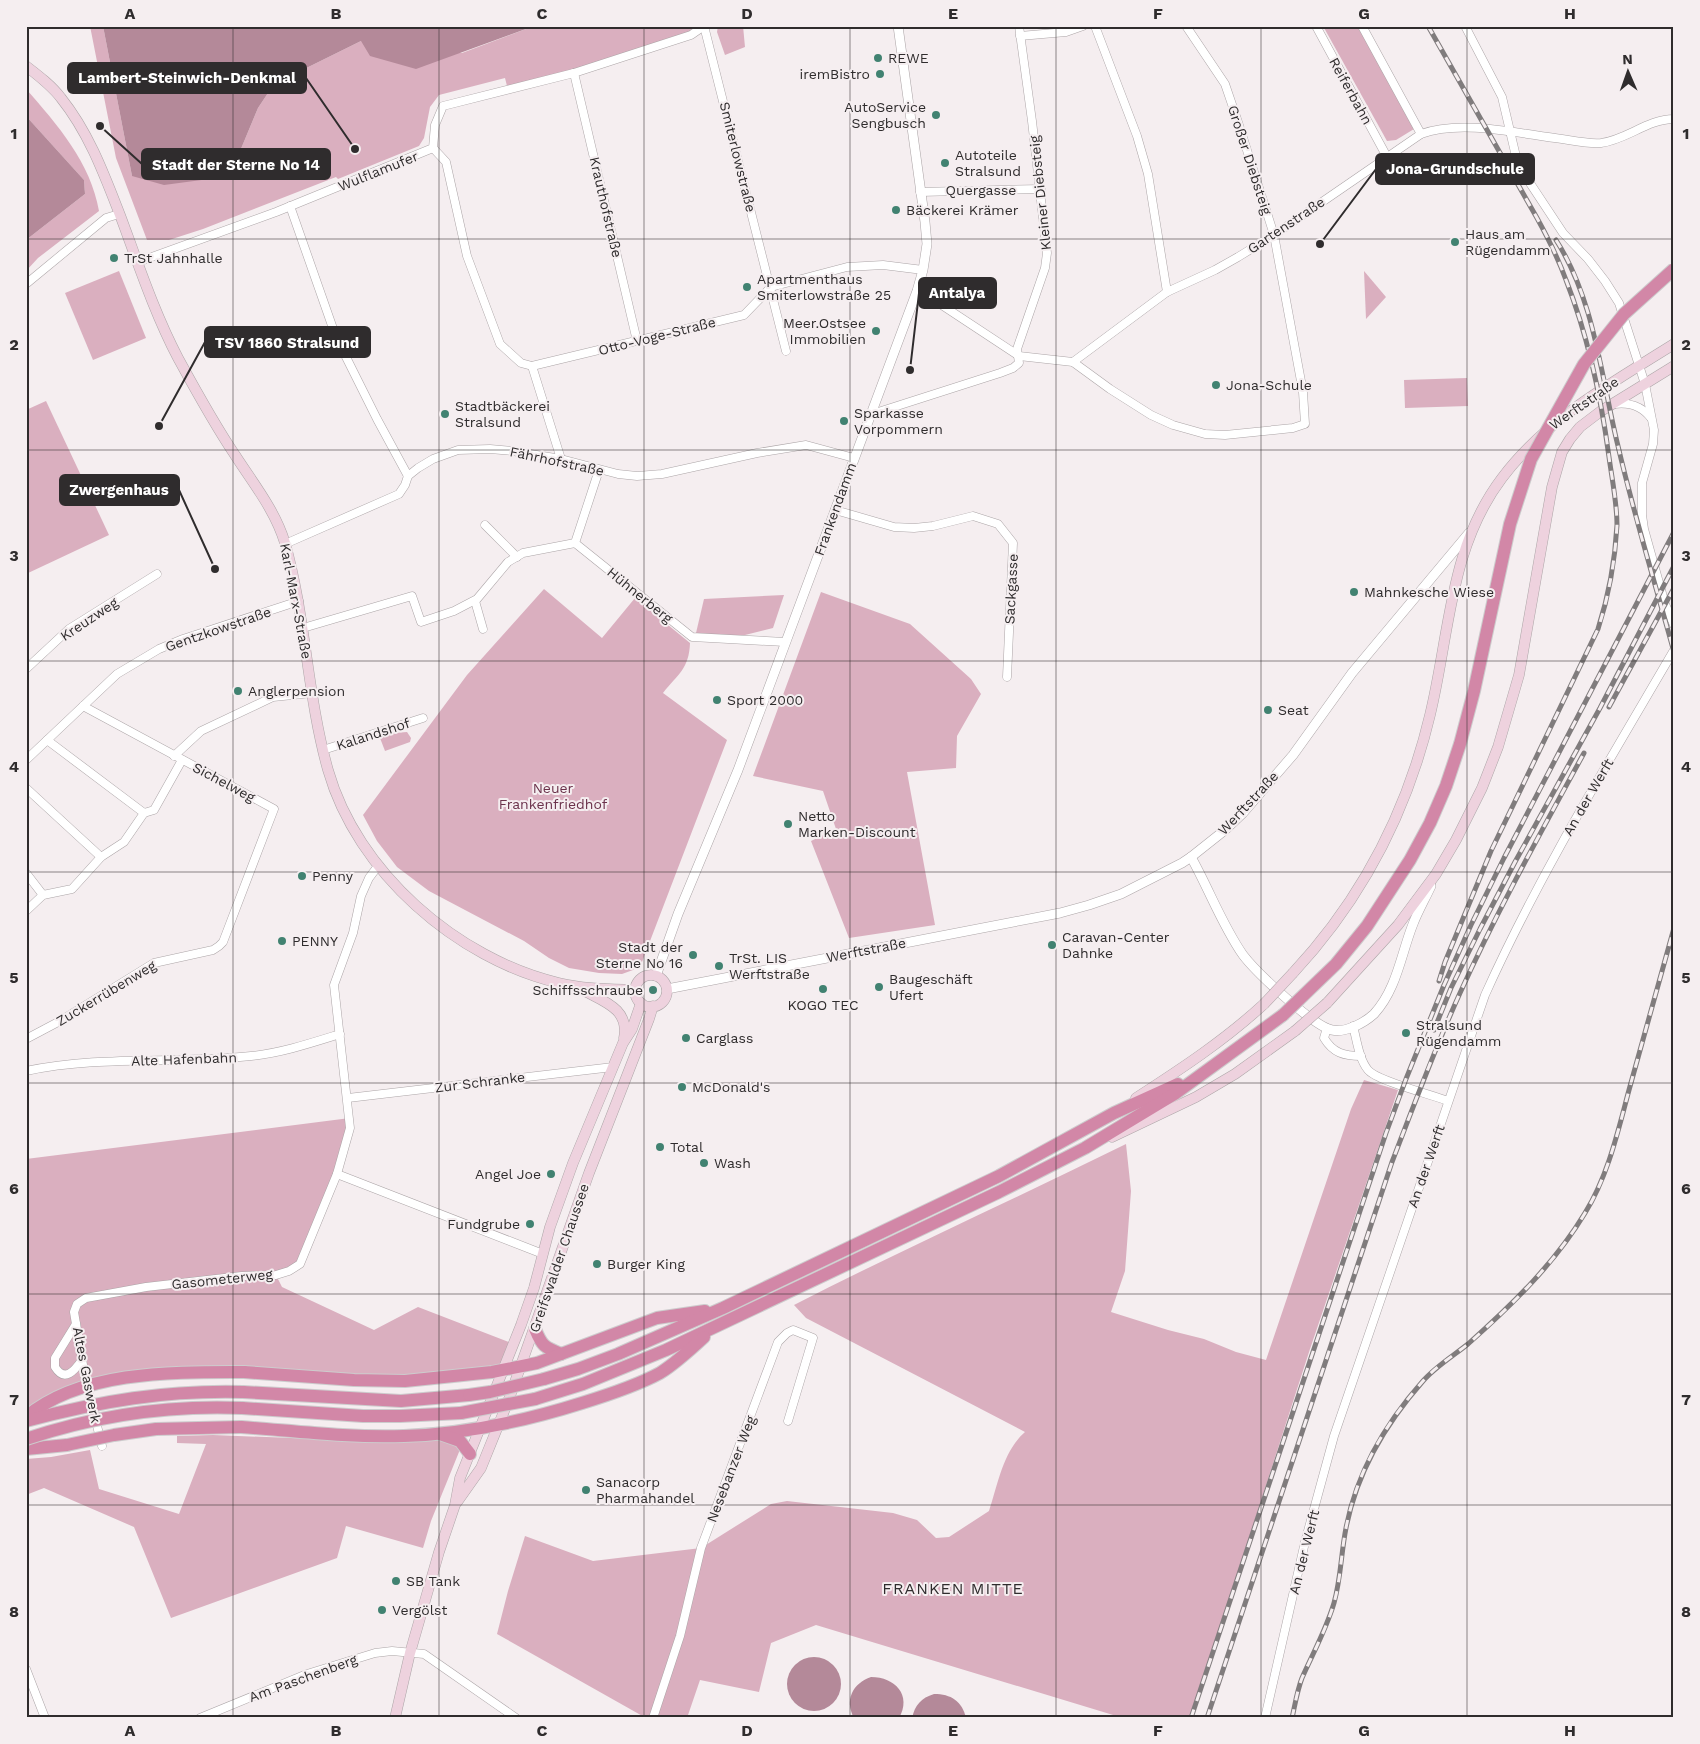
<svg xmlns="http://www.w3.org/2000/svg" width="1700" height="1744" font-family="'Work Sans',sans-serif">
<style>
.green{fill:#daafbf}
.water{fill:#b48999}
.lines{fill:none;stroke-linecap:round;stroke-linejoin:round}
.minor-casing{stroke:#aca5a7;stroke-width:9}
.tertiary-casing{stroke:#aca5a7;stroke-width:10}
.secondary-casing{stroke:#aca5a7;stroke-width:11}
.trunk-casing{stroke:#cdcccd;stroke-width:14}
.minor{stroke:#fff;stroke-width:8}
.tertiary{stroke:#fff;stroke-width:9}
.secondary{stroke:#eed2de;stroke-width:10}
.trunk{stroke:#d287a7;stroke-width:12}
.rail-casing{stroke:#807c7d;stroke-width:5}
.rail{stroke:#f5eef0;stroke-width:3;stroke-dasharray:9;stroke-linecap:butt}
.secondary-bridge-casing{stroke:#aca5a7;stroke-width:11;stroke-linecap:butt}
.trunk-bridge-casing{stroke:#cdcccd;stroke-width:14;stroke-linecap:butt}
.secondary-bridge{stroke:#eed2de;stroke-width:10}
.trunk-bridge{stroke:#d287a7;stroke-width:12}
.grid{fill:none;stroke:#2f2c2d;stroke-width:1;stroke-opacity:0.55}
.poi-dot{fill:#418271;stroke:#f5eef0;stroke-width:2}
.labels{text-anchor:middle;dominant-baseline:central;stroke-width:4;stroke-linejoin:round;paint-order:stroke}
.poi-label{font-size:14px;fill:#2f2c2d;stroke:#f5eef0;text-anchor:start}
.street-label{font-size:14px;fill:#2f2c2d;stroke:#f5eef0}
.park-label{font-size:14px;fill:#6b324b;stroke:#f5eef0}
.quarter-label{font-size:16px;letter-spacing:1px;fill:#2f2c2d;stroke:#f5eef0}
.leader{fill:none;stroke:#2f2c2d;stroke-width:2}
.callout-dot{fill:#2f2c2d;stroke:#f5eef0;stroke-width:2}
.callout{fill:#2f2c2d;stroke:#2f2c2d;stroke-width:2}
.callout-label{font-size:15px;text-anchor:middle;font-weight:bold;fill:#fff}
.neatline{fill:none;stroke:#2f2c2d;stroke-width:2}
.grid-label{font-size:16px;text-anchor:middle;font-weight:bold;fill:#2f2c2d}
</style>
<rect width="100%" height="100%" fill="#f5eef0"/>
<g class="green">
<polygon points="90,26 103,26 132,176 238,156 258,108 274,84 361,41 462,53 534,26 695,26 688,33 574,73 507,86 505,78 439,95 430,107 424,138 419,146 338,179 336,177 203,229 169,240 147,240 116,158"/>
<polygon points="718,26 743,26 745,47 725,55 717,32"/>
<polygon points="1323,26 1360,26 1414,129 1396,140 1387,141"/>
<path d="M26,89C57,124 91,163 99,211L38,258L26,271V240L85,194L84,180L26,116Z"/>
<polygon points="119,271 146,338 93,360 65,293"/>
<polygon points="1364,271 1386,297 1366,319"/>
<polygon points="1467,378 1468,406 1405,408 1404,380"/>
<polygon points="46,401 109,535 26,574 26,410"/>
<path d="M544,589L602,638L635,598L690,643C689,669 678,674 663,693L727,740L642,962L633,970L622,974L599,973L569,968L549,958L524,941L429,891L397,867L377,841L363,815L467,675Z"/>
<polygon points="821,592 910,624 971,679 981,694 957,736 956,768 907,772 935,925 849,938 811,841 836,829 823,791 753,776"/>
<polygon points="784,595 773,628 737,637 696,633 704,599"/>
<polygon points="407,732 411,738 410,742 385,751 380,738 394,733"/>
<path d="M1364,1080L1398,1090L1310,1349L1191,1718H1123L816,1625L771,1643L759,1692L700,1680L687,1718H646L497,1634L508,1591L525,1536L593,1561L701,1548L771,1504L787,1501L893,1513L917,1520L936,1538L949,1537L989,1511C998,1484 1003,1451 1025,1432L806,1318L794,1305C903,1249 1015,1199 1126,1144L1131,1191L1125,1271L1111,1312L1168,1330L1204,1339L1236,1352L1266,1360L1351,1109Z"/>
<polygon points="350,1118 350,1128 300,1264 276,1275 282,1287 374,1330 418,1307 514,1344 504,1370 456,1377 269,1373 99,1383 26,1417 26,1159"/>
<polygon points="213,1435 392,1442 438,1440 446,1441 459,1448 459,1452 431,1521 423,1548 346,1526 337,1558 171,1618 134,1527 44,1488 26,1495 26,1459 51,1457 90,1450 99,1489 179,1514 206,1444 177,1443 177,1436"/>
</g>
<g class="water">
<polygon points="103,26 534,26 416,69 370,56 361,41 274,84 258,108 238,156 209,179 164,185 132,176"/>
<polygon points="26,116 84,180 85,194 26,240"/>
<circle cx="814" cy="1684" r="27"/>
<path d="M871,1677C895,1677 912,1695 899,1718H854C844,1700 853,1683 871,1677Z"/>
<path d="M934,1694C951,1694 962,1701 966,1718H912C915,1705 921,1698 934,1694Z"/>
</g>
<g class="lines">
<g class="minor-casing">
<g id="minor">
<polyline points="704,26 786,351"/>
<polyline points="1095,26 1137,136 1148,174 1167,292"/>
<polyline points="1316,26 1387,157"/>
<polyline points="1362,26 1421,134"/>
<polyline points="1465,26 1502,97 1518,165 1563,233 1588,259 1605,281 1619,303 1645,384 1654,430 1653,444 1642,483 1642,515 1644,529 1665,604 1674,625"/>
<polyline points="1020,36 1066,32 1083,26"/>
<polyline points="574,73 637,341"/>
<polyline points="433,148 446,162 467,256 500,344 521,363 532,366 561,459"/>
<polyline points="920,192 1041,189"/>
<polyline points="290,206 336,337 377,419 408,476"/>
<polyline points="138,262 276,212 433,148 435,125 443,106 574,73 691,35 704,26"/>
<polyline points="26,284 106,218 119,214"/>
<polyline points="917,291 925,294 1019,356 1073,362 1110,389 1151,415 1173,425 1205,434 1225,435 1293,428 1305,424 1303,392 1274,235 1238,122 1225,84 1186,26"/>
<path d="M1073,362L1167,292L1215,270L1238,257L1274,235L1421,134C1462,119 1520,134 1562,139C1575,141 1588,144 1601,143C1626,140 1648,119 1674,119"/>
<polyline points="532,366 744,315 771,287 847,267 883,265 923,270"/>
<path d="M1614,404C1628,402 1642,406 1651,418"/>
<polyline points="872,414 1000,373 1013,368 1019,363 1017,349 1045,268 1047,253 1032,121 1019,26"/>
<polyline points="599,470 575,543 692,637 785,642"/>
<polyline points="835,510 894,527 914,528 933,526 973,516 998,524 1013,543 1007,677"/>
<polyline points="485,525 517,557"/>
<polyline points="285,544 399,494 405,485 408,476 418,468 433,459 458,450 490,449 512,451 561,459 618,474 637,476 662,474 757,453 806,445 854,458"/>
<polyline points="475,601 483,629"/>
<polyline points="303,628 412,596 421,622 454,611 477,599 508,562 523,553 575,543"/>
<polyline points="26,669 69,629 157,574"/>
<polyline points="323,750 423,718"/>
<polyline points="174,756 201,731 273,697 312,693"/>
<polyline points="26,760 117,674 159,649 183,639 299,601"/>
<polyline points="26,788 101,857"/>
<polyline points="144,813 154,810 182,760"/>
<polyline points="26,873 43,895"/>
<polyline points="26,911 43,895 72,889 101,857 124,842 144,813 47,740"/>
<path d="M1353,1026C1357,1041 1359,1059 1368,1070C1377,1081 1433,1095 1448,1101"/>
<path d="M1327,1028L1324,1038C1333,1053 1344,1056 1361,1056"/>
<polyline points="26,1039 60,1021 154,963 213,950 219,946 223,942 274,809 83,706"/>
<path d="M26,1071C100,1055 176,1064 251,1056C281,1053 311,1043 340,1034"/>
<polyline points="348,1098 613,1067"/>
<polyline points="337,1174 543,1254"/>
<path d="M76,1324L55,1358V1367C65,1383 75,1370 82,1360"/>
<polyline points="102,1446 85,1377 74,1312 77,1304 86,1298 146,1287 242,1276 276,1275 289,1271 300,1264 337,1174 350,1128 334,985 353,933 361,896 369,878 378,866"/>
<polyline points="26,1669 45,1718"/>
<polyline points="200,1718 307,1674 375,1653 392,1651 424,1654 516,1718"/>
<polyline points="653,1718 680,1636 701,1548 778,1342 787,1333 793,1330 813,1338 788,1421"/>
<path d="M1265,1718L1305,1542L1334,1436L1485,995C1539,875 1608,763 1674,650"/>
</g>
</g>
<g class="tertiary-casing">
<g id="tertiary">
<path d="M1191,857C1209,889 1222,925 1243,955C1256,972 1313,1026 1332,1030C1346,1033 1364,1023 1374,1014C1397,989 1401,954 1413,924C1418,911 1425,899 1431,886"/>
<polyline points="656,976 678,914 738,770 917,291 923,270 927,244 925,222 898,26"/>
<polyline points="667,989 1060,913 1089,905 1121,894 1182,863 1191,857 1225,830 1243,813 1293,755 1352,673 1469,533"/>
</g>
</g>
<g class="secondary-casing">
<g id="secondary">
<path d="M26,66C39,76 52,86 61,98C89,133 104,174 120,215C138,263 154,312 178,358C196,391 214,424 235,455C253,483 275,510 285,543C306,617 307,696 328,770C357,872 457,959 559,983C584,989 610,989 635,990"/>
<path d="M1293,973C1361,900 1407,812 1430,715C1450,633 1449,548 1502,478C1547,418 1612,383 1674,344"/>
<circle cx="651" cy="991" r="16"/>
<path d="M581,989C602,1001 630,1008 624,1038"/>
<polyline points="1327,1003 1398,925 1436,874 1456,840 1482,788 1498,747 1519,675 1552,487 1562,452 1570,439 1580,427 1601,411 1674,366"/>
<path d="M1136,1098C1181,1069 1225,1040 1264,1004"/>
<polyline points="1112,1137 1196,1097 1235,1074 1295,1031"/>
<polyline points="457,1502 481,1468 509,1399 589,1173 649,1019 653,1006"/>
<polyline points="395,1718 410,1653 439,1552 455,1505 460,1478 521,1325 534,1288 550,1227 573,1163 623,1043 632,1029 641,1003"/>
</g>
</g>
<g class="trunk-casing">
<g id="trunk">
<path d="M535,1329C542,1346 544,1347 561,1354"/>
<polyline points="244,1372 354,1380 405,1381 492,1372 537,1363 657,1318 705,1311"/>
<polyline points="544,1379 578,1369 618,1354 723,1308 999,1176 1114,1113 1178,1084"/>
<polyline points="243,1392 401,1401 469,1395"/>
<polyline points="535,1399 583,1384 666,1350 999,1192 1085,1148 1176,1093 1283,1015"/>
<polyline points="242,1408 363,1416 400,1416 461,1413"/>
<path d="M241,1427C295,1431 350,1438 404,1436C465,1434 525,1421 582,1403C608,1395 636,1386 660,1373C676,1363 690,1350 704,1337"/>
<polyline points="440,1434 460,1441 470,1454"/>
<polyline points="26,1449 67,1445"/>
</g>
</g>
<use href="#minor" class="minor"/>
<use href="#tertiary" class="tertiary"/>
<use href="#secondary" class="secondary"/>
<use href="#trunk" class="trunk"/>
<g class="rail-casing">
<g id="rail">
<path d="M1428,26L1537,218C1548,238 1558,258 1566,280C1588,336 1601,397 1609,457C1612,479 1617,503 1617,525C1615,561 1609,595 1598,629L1491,851L1445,962L1439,981"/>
<path d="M1556,240C1595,301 1601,377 1618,446C1634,515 1655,583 1674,652"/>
<polyline points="1609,707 1674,588"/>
<polyline points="1434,1030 1451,988 1480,929 1515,862 1600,708 1674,566"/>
<polyline points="1191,1718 1386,1133 1406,1079 1444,985 1471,925 1504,858 1674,532"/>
<path d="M1207,1718L1392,1162C1414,1105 1435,1048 1460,993C1497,911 1541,832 1584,753"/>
<path d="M1292,1718C1295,1705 1297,1691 1302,1678C1313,1653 1326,1630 1334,1603C1341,1578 1341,1553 1346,1528C1357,1471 1385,1424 1423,1381C1435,1367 1453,1356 1468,1344C1512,1305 1555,1263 1585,1213C1608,1176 1618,1131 1629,1090C1644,1036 1659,982 1674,928"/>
</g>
</g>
<use href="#rail" class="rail"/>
<g class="secondary-bridge-casing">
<g id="secondary-bridge">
<polyline points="1264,1004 1293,973"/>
<polyline points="1295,1031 1327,1003"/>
</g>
</g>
<g class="trunk-bridge-casing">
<g id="trunk-bridge">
<polyline points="1283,1015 1336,964 1367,926 1410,860 1430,823 1446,786 1460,744 1474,691 1510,524 1531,459 1584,364 1624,314 1674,269"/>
<polyline points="469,1395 490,1392 544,1379"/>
<polyline points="461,1413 535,1399"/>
<path d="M26,1417C82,1370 175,1372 244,1372"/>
<path d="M26,1421C100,1401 166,1390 243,1392"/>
<path d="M26,1439C97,1415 168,1405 242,1408"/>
<polyline points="67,1445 114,1435 156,1429 241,1427"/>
</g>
</g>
<use href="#secondary-bridge" class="secondary-bridge"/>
<use href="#trunk-bridge" class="trunk-bridge"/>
</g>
<path class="grid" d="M233,26V1718M439,26V1718M644,26V1718M850,26V1718M1056,26V1718M1261,26V1718M1467,26V1718M26,239H1674M26,450H1674M26,661H1674M26,872H1674M26,1083H1674M26,1294H1674M26,1505H1674"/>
<g class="poi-dot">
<circle cx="878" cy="58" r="5"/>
<circle cx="880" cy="74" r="5"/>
<circle cx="936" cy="115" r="5"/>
<circle cx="945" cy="163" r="5"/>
<circle cx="896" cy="210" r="5"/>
<circle cx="1455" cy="242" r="5"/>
<circle cx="114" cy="258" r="5"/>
<circle cx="747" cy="287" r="5"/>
<circle cx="876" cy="331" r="5"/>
<circle cx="1216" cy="385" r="5"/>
<circle cx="445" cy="414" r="5"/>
<circle cx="844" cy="421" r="5"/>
<circle cx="1354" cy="592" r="5"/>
<circle cx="238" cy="691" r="5"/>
<circle cx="717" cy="700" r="5"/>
<circle cx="1268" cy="710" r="5"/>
<circle cx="788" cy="824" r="5"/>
<circle cx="302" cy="876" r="5"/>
<circle cx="282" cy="941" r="5"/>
<circle cx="1052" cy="945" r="5"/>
<circle cx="693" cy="955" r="5"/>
<circle cx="719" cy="966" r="5"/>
<circle cx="879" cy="987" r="5"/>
<circle cx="823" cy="989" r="5"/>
<circle cx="653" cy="990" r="5"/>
<circle cx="1406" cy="1033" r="5"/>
<circle cx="686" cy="1038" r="5"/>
<circle cx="682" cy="1087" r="5"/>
<circle cx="660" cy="1147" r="5"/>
<circle cx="704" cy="1163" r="5"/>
<circle cx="551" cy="1174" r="5"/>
<circle cx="530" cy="1224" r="5"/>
<circle cx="597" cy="1264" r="5"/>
<circle cx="586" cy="1490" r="5"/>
<circle cx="396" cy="1581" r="5"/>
<circle cx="382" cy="1610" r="5"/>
</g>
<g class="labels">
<g class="poi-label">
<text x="888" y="58">REWE</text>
<text x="870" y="74" text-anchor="end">iremBistro</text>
<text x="926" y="107" text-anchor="end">AutoService<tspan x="926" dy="16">Sengbusch</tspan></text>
<text x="955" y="155">Autoteile<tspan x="955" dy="16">Stralsund</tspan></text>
<text x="906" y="210">Bäckerei Krämer</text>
<text x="1465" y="234">Haus am<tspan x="1465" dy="16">Rügendamm</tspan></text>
<text x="124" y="258">TrSt Jahnhalle</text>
<text x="757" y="279">Apartmenthaus<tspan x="757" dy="16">Smiterlowstraße 25</tspan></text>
<text x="866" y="323" text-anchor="end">Meer.Ostsee<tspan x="866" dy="16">Immobilien</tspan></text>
<text x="1226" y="385">Jona-Schule</text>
<text x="455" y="406">Stadtbäckerei<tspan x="455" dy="16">Stralsund</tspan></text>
<text x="854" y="413">Sparkasse<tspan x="854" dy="16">Vorpommern</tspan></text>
<text x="1364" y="592">Mahnkesche Wiese</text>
<text x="248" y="691">Anglerpension</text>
<text x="727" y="700">Sport 2000</text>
<text x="1278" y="710">Seat</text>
<text x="798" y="816">Netto<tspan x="798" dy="16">Marken-Discount</tspan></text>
<text x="312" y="876">Penny</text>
<text x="1062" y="937">Caravan-Center<tspan x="1062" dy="16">Dahnke</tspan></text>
<text x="292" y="941">PENNY</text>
<text x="683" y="947" text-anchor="end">Stadt der<tspan x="683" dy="16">Sterne No 16</tspan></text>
<text x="729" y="958">TrSt. LIS<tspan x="729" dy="16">Werftstraße</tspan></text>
<text x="889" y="979">Baugeschäft<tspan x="889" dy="16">Ufert</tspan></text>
<text x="643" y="990" text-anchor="end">Schiffsschraube</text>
<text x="823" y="1005" text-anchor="middle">KOGO TEC</text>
<text x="1416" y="1025">Stralsund<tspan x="1416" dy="16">Rügendamm</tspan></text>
<text x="696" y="1038">Carglass</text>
<text x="692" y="1087">McDonald's</text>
<text x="670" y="1147">Total</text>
<text x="714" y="1163">Wash</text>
<text x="541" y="1174" text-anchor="end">Angel Joe</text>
<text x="520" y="1224" text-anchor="end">Fundgrube</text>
<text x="607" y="1264">Burger King</text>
<text x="596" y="1482">Sanacorp<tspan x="596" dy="16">Pharmahandel</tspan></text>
<text x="406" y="1581">SB Tank</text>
<text x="392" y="1610">Vergölst</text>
</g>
<g class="street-label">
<text transform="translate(1351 91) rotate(61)">Reiferbahn</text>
<text transform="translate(738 157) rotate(76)">Smiterlowstraße</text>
<text transform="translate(1250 160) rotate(72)">Großer Diebsteig</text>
<text transform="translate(378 171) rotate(-22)">Wulflamufer</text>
<text x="981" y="190">Quergasse</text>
<text transform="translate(1040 193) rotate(-96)">Kleiner Diebsteig</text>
<text transform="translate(606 207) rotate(77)">Krauthofstraße</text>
<text transform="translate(1286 225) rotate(-34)">Gartenstraße</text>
<text transform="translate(657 336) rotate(-14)">Otto-Voge-Straße</text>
<text transform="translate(1584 403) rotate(-35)">Werftstraße</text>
<text transform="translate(557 461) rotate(12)">Fährhofstraße</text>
<text transform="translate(835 509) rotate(-70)">Frankendamm</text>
<text transform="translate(1011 589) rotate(-87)">Sackgasse</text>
<text transform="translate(640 595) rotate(39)">Hühnerberg</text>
<text transform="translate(296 601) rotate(79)">Karl-Marx-Straße</text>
<text transform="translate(89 619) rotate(-34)">Kreuzweg</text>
<text transform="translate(218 629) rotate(-19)">Gentzkowstraße</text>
<text transform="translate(373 734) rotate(-18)">Kalandshof</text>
<text transform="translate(224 782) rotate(28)">Sichelweg</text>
<text transform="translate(1588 797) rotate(-60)">An der Werft</text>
<text transform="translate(1248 803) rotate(-47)">Werftstraße</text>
<text transform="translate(866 950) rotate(-11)">Werftstraße</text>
<text transform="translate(106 993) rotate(-31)">Zuckerrübenweg</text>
<text transform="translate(184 1059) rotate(-2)">Alte Hafenbahn</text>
<text transform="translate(480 1082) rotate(-7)">Zur Schranke</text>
<text transform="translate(1426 1166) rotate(-71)">An der Werft</text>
<text transform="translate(559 1258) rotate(-71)">Greifswalder Chaussee</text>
<text transform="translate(222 1279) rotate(-6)">Gasometerweg</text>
<text transform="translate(87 1375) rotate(79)">Altes Gaswerk</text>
<text transform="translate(731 1469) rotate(-69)">Nesebanzer Weg</text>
<text transform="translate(1304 1552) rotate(-76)">An der Werft</text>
<text transform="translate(303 1678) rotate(-20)">Am Paschenberg</text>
</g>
<g class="park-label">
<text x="553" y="788">Neuer<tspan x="553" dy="16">Frankenfriedhof</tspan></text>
</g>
<g class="quarter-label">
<text x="953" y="1588">FRANKEN MITTE</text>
</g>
</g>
<path class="leader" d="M355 149L306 78M100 126L142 164M1320 244L1376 169M910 370L919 293M159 426L205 342M215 569L179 490"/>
<g class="callout-dot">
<circle cx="355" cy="149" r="5"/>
<circle cx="100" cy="126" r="5"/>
<circle cx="1320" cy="244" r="5"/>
<circle cx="910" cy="370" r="5"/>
<circle cx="159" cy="426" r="5"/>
<circle cx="215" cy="569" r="5"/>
</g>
<g class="callout">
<rect x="68" y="63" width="238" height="30" rx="5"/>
<rect x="142" y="149" width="188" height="30" rx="5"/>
<rect x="1376" y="154" width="158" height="30" rx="5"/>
<rect x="919" y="278" width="77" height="30" rx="5"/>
<rect x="205" y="327" width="165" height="30" rx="5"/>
<rect x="60" y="475" width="119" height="30" rx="5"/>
</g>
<g class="callout-label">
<text x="187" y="83">Lambert-Steinwich-Denkmal</text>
<text x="236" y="170">Stadt der Sterne No 14</text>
<text x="1455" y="174">Jona-Grundschule</text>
<text x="957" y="298">Antalya</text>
<text x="287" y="348">TSV 1860 Stralsund</text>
<text x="119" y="495">Zwergenhaus</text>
</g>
<rect width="1700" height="1744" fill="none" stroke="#f5eef0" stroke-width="55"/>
<g transform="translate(1628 72) rotate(358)" stroke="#f5eef0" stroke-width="4" paint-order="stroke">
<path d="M0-4L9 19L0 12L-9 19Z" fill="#2f2c2d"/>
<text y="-8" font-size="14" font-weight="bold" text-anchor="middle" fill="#2f2c2d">N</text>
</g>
<rect x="28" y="28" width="1644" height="1688" class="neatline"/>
<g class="grid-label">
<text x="130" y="19">A</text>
<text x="336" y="19">B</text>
<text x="542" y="19">C</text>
<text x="747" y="19">D</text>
<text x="953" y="19">E</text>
<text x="1158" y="19">F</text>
<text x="1364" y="19">G</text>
<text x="1570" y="19">H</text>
<text x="14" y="139">1</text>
<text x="1686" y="139">1</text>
<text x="14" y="350">2</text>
<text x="1686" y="350">2</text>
<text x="14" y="561">3</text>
<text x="1686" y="561">3</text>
<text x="14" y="772">4</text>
<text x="1686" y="772">4</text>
<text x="14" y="983">5</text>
<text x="1686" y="983">5</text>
<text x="14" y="1194">6</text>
<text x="1686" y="1194">6</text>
<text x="14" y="1405">7</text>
<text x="1686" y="1405">7</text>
<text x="14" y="1617">8</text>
<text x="1686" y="1617">8</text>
<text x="130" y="1736">A</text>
<text x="336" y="1736">B</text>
<text x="542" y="1736">C</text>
<text x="747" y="1736">D</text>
<text x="953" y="1736">E</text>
<text x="1158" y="1736">F</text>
<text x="1364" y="1736">G</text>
<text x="1570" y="1736">H</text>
</g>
</svg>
